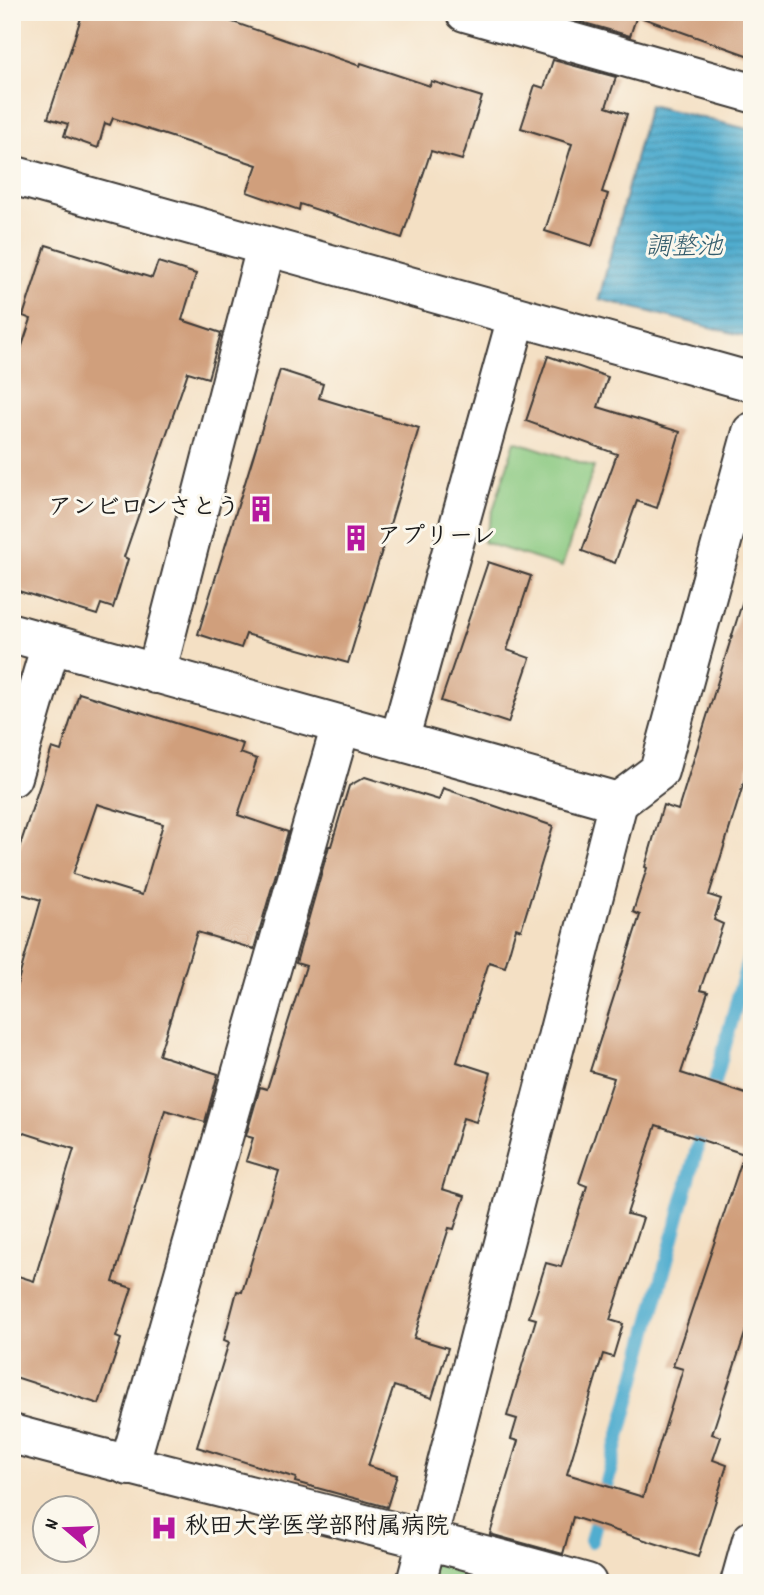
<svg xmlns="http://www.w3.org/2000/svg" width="764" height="1595" font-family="Dekko,'Klee One',sans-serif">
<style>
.green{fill:#88c87f;stroke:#52724e;stroke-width:2}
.water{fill:url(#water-rules);stroke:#366476;stroke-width:2}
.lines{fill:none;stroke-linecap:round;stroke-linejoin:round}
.stream{stroke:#51adcf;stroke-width:14}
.building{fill:#d09f7b;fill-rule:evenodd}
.street-casing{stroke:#3c3935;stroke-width:42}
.street{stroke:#fff;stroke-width:38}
.labels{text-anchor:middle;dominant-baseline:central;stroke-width:6;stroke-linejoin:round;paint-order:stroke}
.poi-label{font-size:24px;font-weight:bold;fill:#1c1c1c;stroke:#fbf7ec;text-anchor:start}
.water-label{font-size:26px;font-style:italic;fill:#345d6d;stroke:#fbf7ec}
</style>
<defs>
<pattern id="water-rules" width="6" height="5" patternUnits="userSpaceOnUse" patternTransform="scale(1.75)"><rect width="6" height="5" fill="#51adcf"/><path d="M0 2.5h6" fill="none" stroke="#428ca7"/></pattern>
</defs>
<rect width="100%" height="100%" fill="#fbf7ec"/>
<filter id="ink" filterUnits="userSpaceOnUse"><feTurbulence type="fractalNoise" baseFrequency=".0143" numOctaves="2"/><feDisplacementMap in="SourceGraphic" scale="14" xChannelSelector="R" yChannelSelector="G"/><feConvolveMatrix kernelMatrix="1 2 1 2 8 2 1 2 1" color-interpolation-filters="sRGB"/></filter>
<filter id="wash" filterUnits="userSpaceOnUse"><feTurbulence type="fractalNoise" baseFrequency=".00686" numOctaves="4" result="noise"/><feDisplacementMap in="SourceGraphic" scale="28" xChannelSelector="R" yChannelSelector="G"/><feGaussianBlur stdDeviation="1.57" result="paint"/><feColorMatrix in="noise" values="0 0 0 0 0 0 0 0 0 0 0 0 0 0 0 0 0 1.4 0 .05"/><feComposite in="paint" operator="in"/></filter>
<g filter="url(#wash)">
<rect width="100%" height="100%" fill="#f4e0c4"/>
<g class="green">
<polygon points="515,441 594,467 562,567 483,542"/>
<polygon points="428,1539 587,1583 416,1583"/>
</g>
<polygon class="water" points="649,105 752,130 752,338 599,299"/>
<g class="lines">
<g class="stream">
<polyline points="710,1100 752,946"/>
<polyline points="591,1541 704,1123"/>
</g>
</g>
<g id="blocks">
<g class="building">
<polygon points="83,12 204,12 360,66 361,63 430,86 431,81 482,97 462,160 431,151 402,238 300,204 299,210 247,192 257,165 113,118 110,125 105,123 98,148 64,136 68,124 48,118"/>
<polygon points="568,12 638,12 630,36 567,18"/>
<polygon points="640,12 752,12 752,57 640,17"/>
<polygon points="553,60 616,77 606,107 627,114 602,192 608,194 592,246 545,231 572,144 521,128 535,85 544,88"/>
<polygon points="46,245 152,278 158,262 196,274 182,320 221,333 208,378 188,372 124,557 128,559 113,608 101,604 97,615 12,589 12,376 31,319 23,316"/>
<polygon points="548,356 608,377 598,407 680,432 657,508 637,501 615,563 582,551 617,454 526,421"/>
<polygon points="280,370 323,384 319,398 419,428 348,663 246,634 241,648 198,634"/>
<polygon points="488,562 531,576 507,650 530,658 508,723 441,701"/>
<path d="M743,600L752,601V756L709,895L721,899L714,920L723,924L700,990L708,992L681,1073L752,1096V1312L712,1434L721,1437L713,1460L727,1465L698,1557L573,1517L563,1554L490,1534L518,1441L511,1439L517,1419L507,1416L536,1319L529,1317L546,1263L561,1267L587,1186L579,1183L614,1078L590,1071L640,915L633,912L647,868L645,867L663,805L678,810ZM656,1125L744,1154L673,1366L683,1369L643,1497L567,1474L603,1354L613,1357L623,1324L610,1320L643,1218L627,1214Z"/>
<path d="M79,693L243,744L240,753L257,759L238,815L288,832L254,949L197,932L159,1055L218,1074L205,1122L165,1110L113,1282L132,1288L116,1337L121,1339L99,1404L12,1376V1274L34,1281L74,1149L12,1129V1002L41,900L12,891V870L52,748L61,751ZM97,804L163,824L142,895L73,874Z"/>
<polygon points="365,777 439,800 443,788 553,826 521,930 516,928 505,967 489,962 457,1062 491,1073 476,1122 463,1118 442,1189 465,1196 454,1229 449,1228 414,1338 448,1348 432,1398 394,1386 368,1466 397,1475 387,1507 295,1482 296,1478 197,1447 229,1342 224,1340 237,1291 242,1292 279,1171 246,1161 253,1138 246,1136 260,1087 267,1089 306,966 296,963 329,846 331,846 349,786"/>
</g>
</g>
</g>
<g filter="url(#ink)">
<use href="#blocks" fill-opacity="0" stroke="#3c3935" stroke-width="2"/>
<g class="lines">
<g class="street-casing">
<g id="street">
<polyline points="465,12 752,93"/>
<polyline points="12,175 752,382"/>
<polyline points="12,633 618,802 416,1583"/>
<polyline points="156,674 266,247"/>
<polyline points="399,741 517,317"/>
<polyline points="12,777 51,644"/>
<polyline points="618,802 659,771 752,432"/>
<path d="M12,1434C203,1486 397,1529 587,1583"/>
<polyline points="129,1466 341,725"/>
<polyline points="740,1583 752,1540"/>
</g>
</g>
<use href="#street" class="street"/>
</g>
</g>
<defs>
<g id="building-bare" transform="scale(2.1)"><path d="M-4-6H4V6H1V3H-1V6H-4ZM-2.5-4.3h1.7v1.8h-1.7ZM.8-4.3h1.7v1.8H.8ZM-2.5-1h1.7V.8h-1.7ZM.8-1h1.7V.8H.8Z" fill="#b5179e" stroke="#fbf7ec" stroke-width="2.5" paint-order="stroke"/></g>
<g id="hospital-bare" transform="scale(2.1)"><path d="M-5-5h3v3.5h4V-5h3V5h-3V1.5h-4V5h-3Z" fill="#b5179e" stroke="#fbf7ec" stroke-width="2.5" paint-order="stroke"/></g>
</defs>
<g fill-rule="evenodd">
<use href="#building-bare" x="261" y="509"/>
<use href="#building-bare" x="356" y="538"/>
<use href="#hospital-bare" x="164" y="1528"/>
</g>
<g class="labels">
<g class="poi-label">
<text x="240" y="509" text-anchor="end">アンビロンさとう</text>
<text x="377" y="538">アプリーレ</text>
<text x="185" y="1528">秋田大学医学部附属病院</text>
</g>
<g class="water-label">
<text x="684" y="248">調整池</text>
</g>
</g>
<rect width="764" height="1595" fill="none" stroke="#fbf7ec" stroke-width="42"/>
<g transform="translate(66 1529) rotate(289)"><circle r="33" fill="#fbf7ec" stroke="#a29f99" stroke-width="2"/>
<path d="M0-5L12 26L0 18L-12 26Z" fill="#b5179e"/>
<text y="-10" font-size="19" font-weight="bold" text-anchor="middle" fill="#1c1c1c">N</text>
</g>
</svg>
